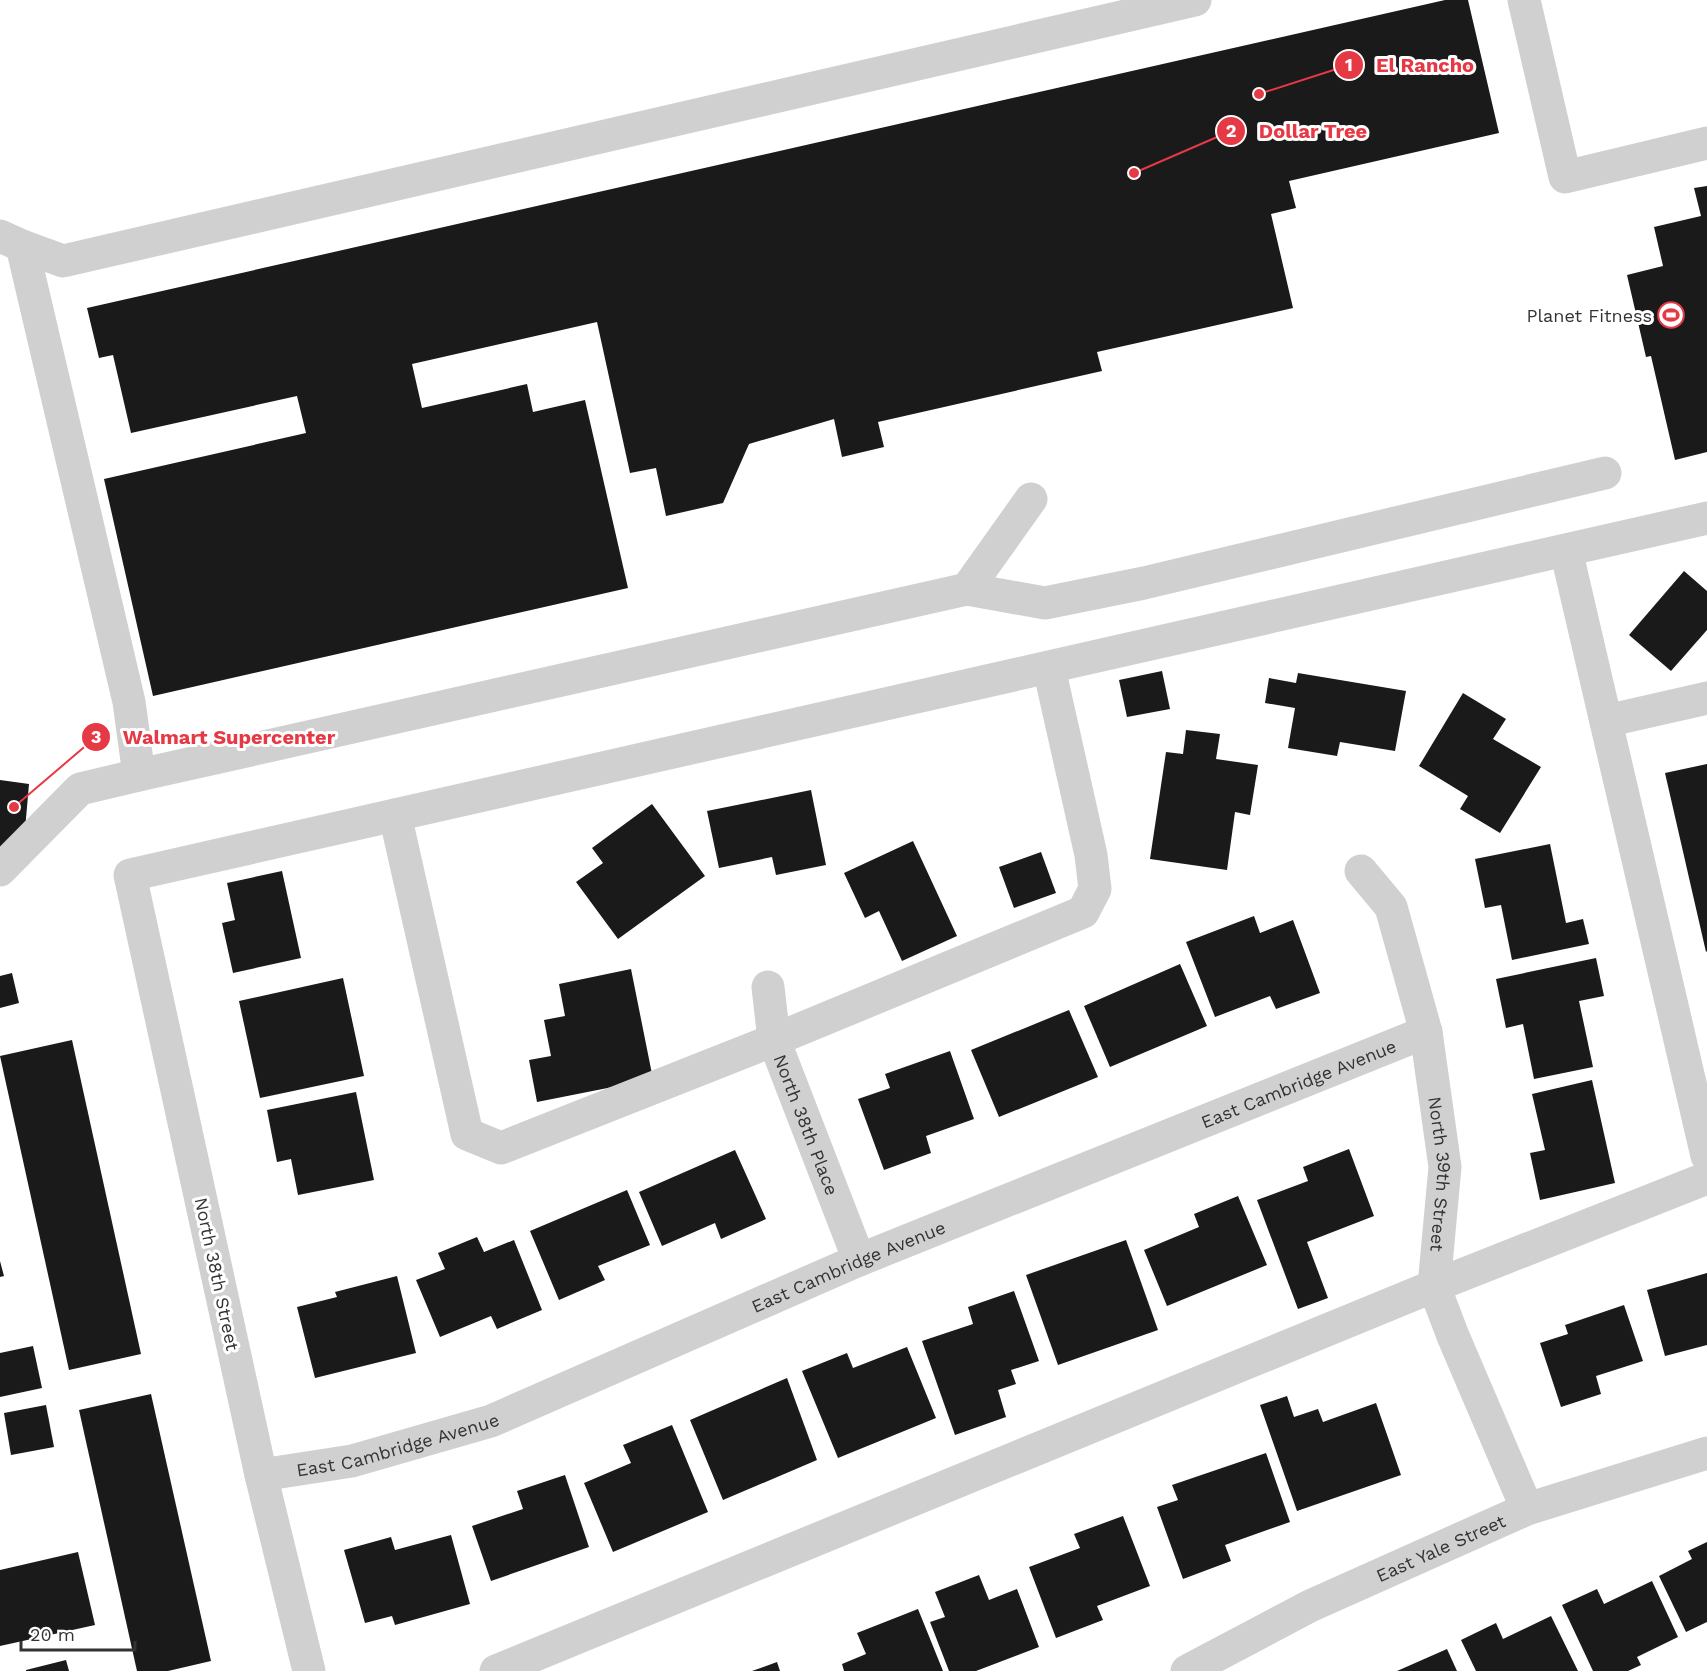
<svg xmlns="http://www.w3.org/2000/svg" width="1707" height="1671" font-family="'Work Sans',sans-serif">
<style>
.building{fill:#1a1a1a}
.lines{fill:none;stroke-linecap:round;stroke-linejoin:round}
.minor{stroke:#d0d0d0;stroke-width:33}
.labels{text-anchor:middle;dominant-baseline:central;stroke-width:6;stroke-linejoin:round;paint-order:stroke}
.poi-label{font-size:18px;fill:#333;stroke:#fff;text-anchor:end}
.street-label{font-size:18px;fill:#333;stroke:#fff}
.leader{fill:none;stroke:#e63946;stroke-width:2}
.callout-dot{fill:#e63946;stroke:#fff;stroke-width:2}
.mark-label{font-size:18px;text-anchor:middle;font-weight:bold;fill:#fff}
.callout-label{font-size:20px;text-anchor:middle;font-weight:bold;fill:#e63946;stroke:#fff;stroke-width:6;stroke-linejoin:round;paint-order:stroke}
</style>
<rect width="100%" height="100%" fill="#fff"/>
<g class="building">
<polygon points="1445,0 1468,0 1499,133 1289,181 1296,208 1271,214 1293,308 1097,352 1102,371 878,422 884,447 842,457 834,419 749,444 723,503 666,516 656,468 630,473 597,322 412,364 422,408 527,384 533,412 585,400 628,588 153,696 104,479 306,433 297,396 131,433 113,355 99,358 87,308"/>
<polygon points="1707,186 1707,452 1675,460 1651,356 1646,357 1627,275 1663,266 1654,227 1701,216 1694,188"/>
<polygon points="1684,571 1707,591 1707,630 1671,671 1629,635"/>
<polygon points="1162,671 1170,709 1127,717 1119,680"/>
<polygon points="1298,673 1406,691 1395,751 1340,742 1337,756 1288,748 1295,708 1265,703 1269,678 1296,683"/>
<polygon points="1463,693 1506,719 1493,739 1541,767 1500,833 1460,809 1468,796 1419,766"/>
<polygon points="1186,730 1220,734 1216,759 1258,765 1250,815 1235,812 1227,870 1150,859 1166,752 1183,754"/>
<polygon points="1707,764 1707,951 1706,952 1665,773"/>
<polygon points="0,780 29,784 25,830 0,853"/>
<polygon points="811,790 826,865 776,875 772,857 719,868 707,811"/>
<polygon points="652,804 705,876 618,939 576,882 603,863 592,848"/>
<polygon points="913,841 957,936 902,961 879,911 865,918 844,873"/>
<polygon points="1550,844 1566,923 1583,919 1589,944 1512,960 1501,905 1485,908 1475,859"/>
<polygon points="1041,852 1056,893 1014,908 999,867"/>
<polygon points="282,871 301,958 233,973 222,923 235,920 227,883"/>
<polygon points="1254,916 1260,933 1293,920 1320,993 1276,1009 1270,996 1215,1017 1186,942"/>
<polygon points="1596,958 1604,996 1579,1001 1593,1067 1534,1079 1523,1024 1506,1028 1496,979"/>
<polygon points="1180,964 1207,1026 1110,1067 1084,1006"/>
<polygon points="631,969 653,1079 537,1102 529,1060 551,1056 544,1020 565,1016 559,984"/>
<polygon points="12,973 19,1003 0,1008 0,976"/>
<polygon points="343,978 364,1076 260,1098 239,1001"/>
<polygon points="1069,1010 1098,1077 999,1117 971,1050"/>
<polygon points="72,1040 141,1354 69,1370 0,1056"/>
<polygon points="950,1051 974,1119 926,1136 931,1153 884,1170 858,1099 890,1088 885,1074"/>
<polygon points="1592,1080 1615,1183 1540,1200 1530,1153 1545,1150 1532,1094"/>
<polygon points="356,1092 374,1180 298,1195 291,1159 277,1162 267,1110"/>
<polygon points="1349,1149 1374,1216 1307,1242 1328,1298 1298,1309 1257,1200 1308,1181 1303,1167"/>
<polygon points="735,1150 766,1219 721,1239 715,1223 662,1246 639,1192"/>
<polygon points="627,1190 650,1245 598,1266 605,1280 559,1300 530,1231"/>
<polygon points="1238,1196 1267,1265 1167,1306 1144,1250 1199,1227 1194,1214"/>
<polygon points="477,1237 484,1252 514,1240 542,1310 497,1329 491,1316 440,1337 416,1280 445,1269 438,1253"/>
<polygon points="1126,1240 1158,1330 1058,1365 1026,1275"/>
<polygon points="0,1261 4,1276 0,1277"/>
<polygon points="1707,1273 1707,1345 1665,1356 1647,1290"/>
<polygon points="397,1276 416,1353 315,1378 297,1307 337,1297 335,1292"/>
<polygon points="1014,1291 1039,1361 1011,1370 1016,1384 998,1390 1006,1417 955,1435 922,1341 973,1324 968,1307"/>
<polygon points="1624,1305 1643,1361 1596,1376 1601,1394 1561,1407 1540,1343 1568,1334 1565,1325"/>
<polygon points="33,1346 42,1388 0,1397 0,1353"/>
<polygon points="907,1347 936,1418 838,1458 802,1371 847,1353 853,1368"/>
<polygon points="787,1378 817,1460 723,1500 690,1420"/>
<polygon points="151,1394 211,1661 168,1671 137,1671 79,1410"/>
<polygon points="1287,1396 1294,1417 1318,1409 1323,1422 1376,1403 1401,1475 1297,1511 1260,1405"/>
<polygon points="46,1405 54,1447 11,1455 4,1413"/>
<polygon points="672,1425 708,1512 613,1552 584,1483 631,1463 623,1445"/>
<polygon points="1266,1453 1290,1522 1225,1545 1231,1561 1183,1579 1157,1507 1178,1500 1172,1485"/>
<polygon points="565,1475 589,1547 491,1581 472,1526 523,1509 517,1491"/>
<polygon points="1123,1516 1150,1586 1097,1606 1103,1620 1056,1638 1029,1567 1080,1548 1074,1534"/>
<polygon points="451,1535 470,1604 395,1625 392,1616 365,1623 344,1550 391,1537 395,1550"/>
<polygon points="1707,1542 1707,1622 1686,1632 1659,1576 1692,1559 1688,1551"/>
<polygon points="78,1552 95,1625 0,1646 0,1570"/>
<polygon points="979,1575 989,1600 1017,1589 1039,1647 976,1671 949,1671 930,1622 945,1617 935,1592"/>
<polygon points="1652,1581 1678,1637 1637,1657 1641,1665 1628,1671 1593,1671 1562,1605 1597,1589 1604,1604"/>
<polygon points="918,1609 943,1671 844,1671 842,1664 866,1654 857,1633"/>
<polygon points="1551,1616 1578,1671 1476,1671 1461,1640 1496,1623 1503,1639"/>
<polygon points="1447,1649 1457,1671 1397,1671"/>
<polygon points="66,1660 69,1671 26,1671 26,1670"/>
<polygon points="777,1662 780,1671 752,1671"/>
</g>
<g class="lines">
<g class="minor">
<polyline points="1524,0 1565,177 1707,143"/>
<polyline points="0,236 22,246 129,702 139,775 967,589 1031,499"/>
<polyline points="22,246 63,261 1195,0"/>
<polyline points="1566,550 1707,1156"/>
<polyline points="967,589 1045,603 1144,583 1605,473"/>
<polyline points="1606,721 1707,698"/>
<polyline points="395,815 467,1134 501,1148 774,1040 1083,912 1095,889 1091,855 1049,668"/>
<polyline points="0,870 80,789 139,775"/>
<path id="s1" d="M1361,871L1391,907L1426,1032L1445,1167L1434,1286L1453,1336L1527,1509"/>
<path id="s2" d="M768,987L774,1040L859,1260"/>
<path id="s3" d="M261,1475L352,1461L491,1421L859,1260L1426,1032"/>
<polyline points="309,1671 261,1475 130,875 1707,518"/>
<polyline points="496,1671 1434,1286 1707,1178"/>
<path id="s4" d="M1187,1671L1310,1606L1527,1509L1707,1453"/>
</g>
</g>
<defs>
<g id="stadium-ring" transform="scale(1.35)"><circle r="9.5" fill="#fff" stroke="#e63946" stroke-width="1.5"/><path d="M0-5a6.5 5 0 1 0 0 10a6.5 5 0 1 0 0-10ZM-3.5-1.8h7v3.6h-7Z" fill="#e63946"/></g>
</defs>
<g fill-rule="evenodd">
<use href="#stadium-ring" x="1671" y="315"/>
</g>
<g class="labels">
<g class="poi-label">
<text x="1652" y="315">Planet Fitness</text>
</g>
<g class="street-label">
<text stroke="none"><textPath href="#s3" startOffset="1112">East Cambridge Avenue</textPath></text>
<text stroke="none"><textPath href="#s2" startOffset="144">North 38th Place</textPath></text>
<text stroke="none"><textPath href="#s1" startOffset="320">North 39th Street</textPath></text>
<text stroke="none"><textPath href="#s3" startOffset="626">East Cambridge Avenue</textPath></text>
<text transform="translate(217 1274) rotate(78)">North 38th Street</text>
<text stroke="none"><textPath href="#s3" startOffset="140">East Cambridge Avenue</textPath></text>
<text stroke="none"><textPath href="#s4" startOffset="282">East Yale Street</textPath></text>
</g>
</g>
<path class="leader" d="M1259 94L1349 65M1134 173L1231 131M14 807L96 737"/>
<g class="callout-dot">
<circle cx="1259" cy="94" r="6"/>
<circle cx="1134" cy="173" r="6"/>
<circle cx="14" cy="807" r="6"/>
<circle cx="1349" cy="65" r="15"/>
<circle cx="1231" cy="131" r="15"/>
<circle cx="96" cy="737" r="15"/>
</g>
<g class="mark-label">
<text x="1349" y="71">1</text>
<text x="1231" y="137">2</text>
<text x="96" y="743">3</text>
</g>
<g class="callout-label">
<text x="1425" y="72">El Rancho</text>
<text x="1313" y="138">Dollar Tree</text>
<text x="229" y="744">Walmart Supercenter</text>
</g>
<path d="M21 1641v9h114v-9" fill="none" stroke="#333333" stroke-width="3"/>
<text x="30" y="1641" font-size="18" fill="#333333" stroke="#ffffff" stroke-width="4.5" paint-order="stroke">20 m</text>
</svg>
